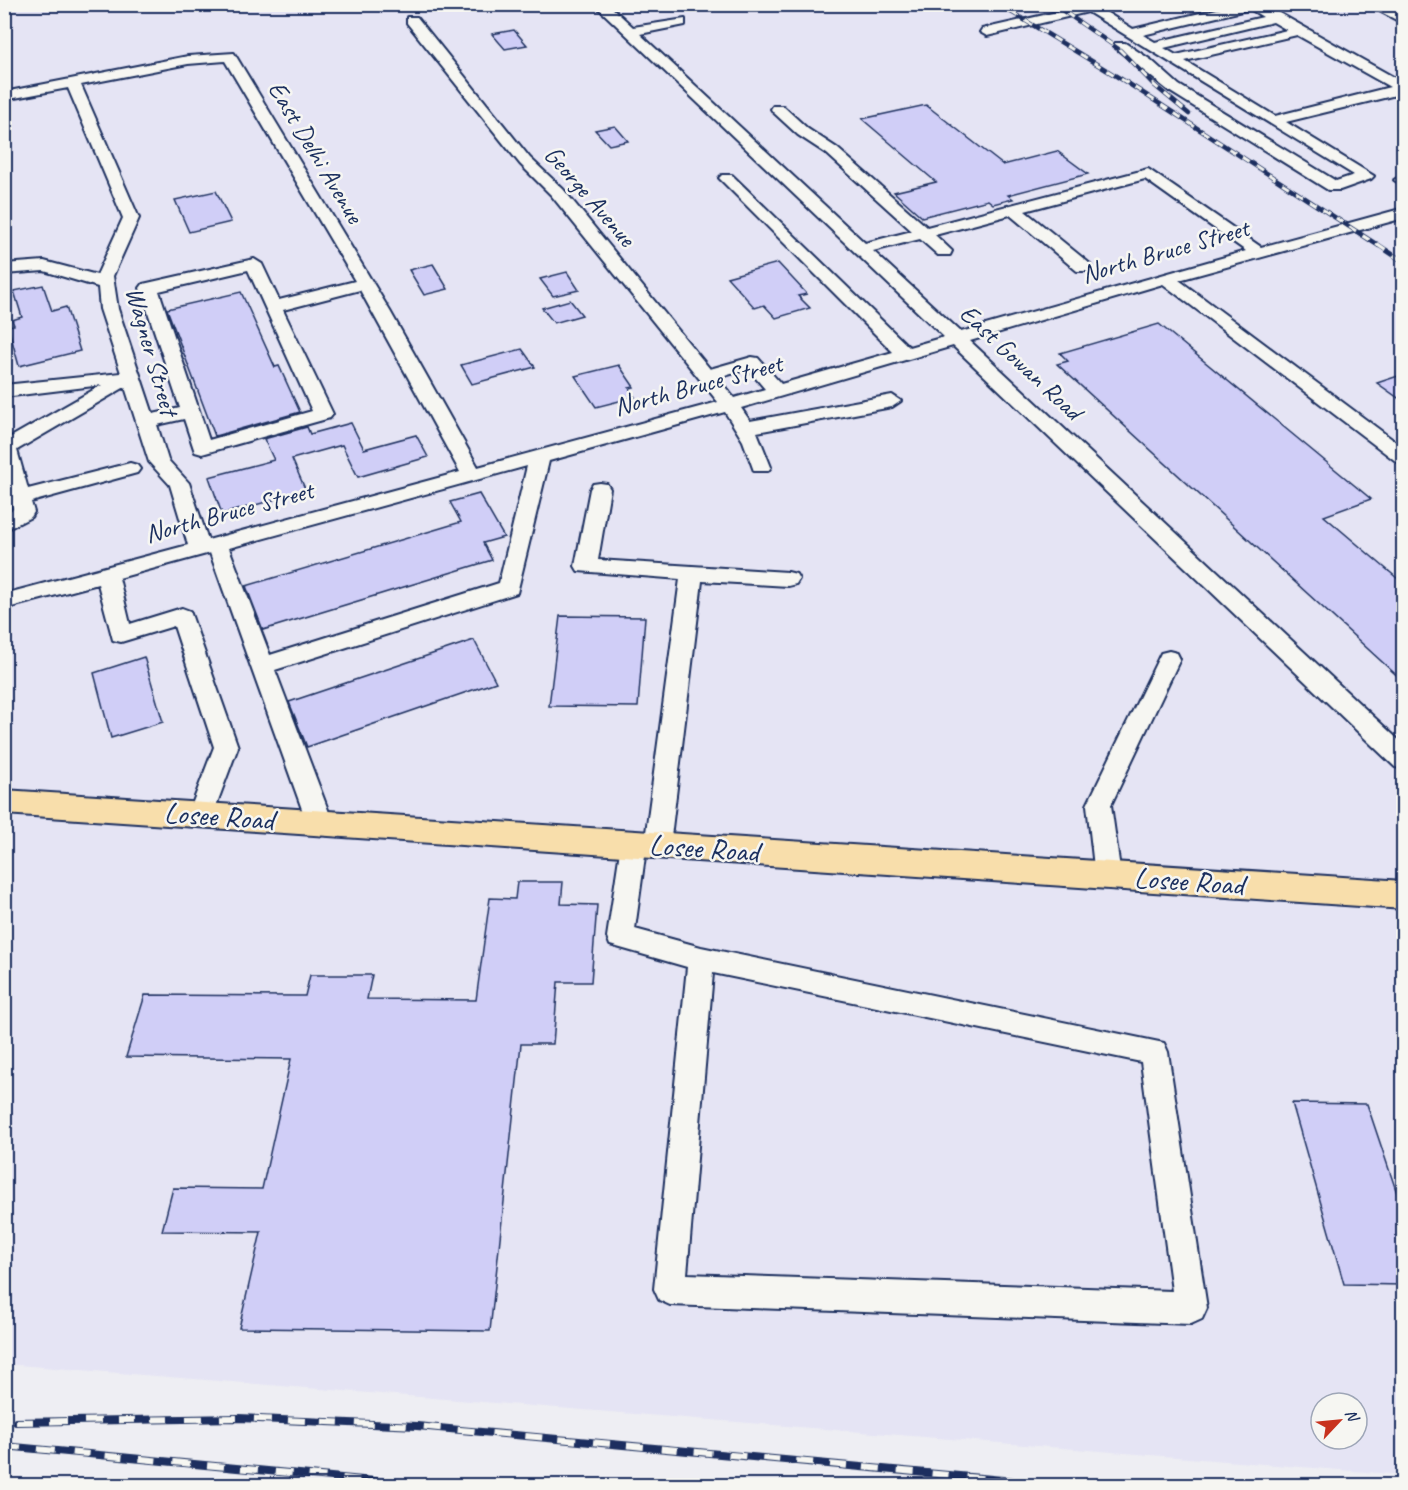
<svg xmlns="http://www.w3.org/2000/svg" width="1408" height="1490" font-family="Caveat,sans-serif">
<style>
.built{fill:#e5e4f4;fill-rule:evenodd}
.building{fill:#d0cef7;stroke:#1b2f5e;stroke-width:1.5}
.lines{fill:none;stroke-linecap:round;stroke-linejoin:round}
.minor-casing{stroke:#1b2f5e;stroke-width:4}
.major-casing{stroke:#1b2f5e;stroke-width:4}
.minor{fill:#f6f6f2;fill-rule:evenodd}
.major{fill:#f8deab;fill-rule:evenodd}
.rail-far2-casing{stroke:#1b2f5e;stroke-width:4.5}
.rail-far1-casing{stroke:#1b2f5e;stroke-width:5}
.rail-casing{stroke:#1b2f5e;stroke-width:8}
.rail-far2{stroke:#f6f6f2;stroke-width:3;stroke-dasharray:8;stroke-linecap:butt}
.rail-far1{stroke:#f6f6f2;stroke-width:4;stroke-dasharray:10;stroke-linecap:butt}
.rail{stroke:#f6f6f2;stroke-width:6;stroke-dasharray:17;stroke-linecap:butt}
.labels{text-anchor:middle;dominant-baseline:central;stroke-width:5;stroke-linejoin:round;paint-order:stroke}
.far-street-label{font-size:26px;fill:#1b2f5e;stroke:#f6f6f2}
.street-label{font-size:30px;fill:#1b2f5e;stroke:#f6f6f2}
</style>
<rect width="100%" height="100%" fill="#eeeef3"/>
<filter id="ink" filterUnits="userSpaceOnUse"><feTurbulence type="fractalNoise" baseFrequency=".0167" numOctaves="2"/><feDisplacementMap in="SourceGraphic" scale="12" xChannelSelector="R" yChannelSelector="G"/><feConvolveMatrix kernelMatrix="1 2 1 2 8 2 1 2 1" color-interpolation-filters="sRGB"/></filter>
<g filter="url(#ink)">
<path class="built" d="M5,5H1403V1475L5,1364ZM1321,1403H1357V1439H1321Z"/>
<g class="building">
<polygon points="514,30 527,45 505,49 492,34"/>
<polygon points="926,105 1003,165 1057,151 1088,174 1008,195 1013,199 993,204 988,200 922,217 894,192 936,182 862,119"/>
<polygon points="615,126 628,141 609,145 595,130"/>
<polygon points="216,191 231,222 189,232 175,200"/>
<polygon points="778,263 807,294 798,296 810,308 776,318 764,305 755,308 727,277"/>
<polygon points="433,264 448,289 424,295 409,270"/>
<polygon points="567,272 579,290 553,296 540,279"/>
<polygon points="43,285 52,311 66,307 80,351 19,366 8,326 14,325 12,320 22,317 14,291"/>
<polygon points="241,292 275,367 279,366 300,412 215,436 167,309"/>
<polygon points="570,300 582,315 554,323 542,308"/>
<polygon points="1159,324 1371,499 1324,516 1404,584 1404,682 1057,364 1068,361 1060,353"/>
<polygon points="522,349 535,367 472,384 461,365"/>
<polygon points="619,365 634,387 629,388 635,397 596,407 575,376"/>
<polygon points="1404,374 1404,402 1377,383"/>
<polygon points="351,423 364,449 416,435 428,457 358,477 342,445 292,459 306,491 222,514 209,477 274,460 264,439 307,427 310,434"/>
<polygon points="479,494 504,537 483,543 492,560 263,630 246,586 461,522 450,502"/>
<polygon points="560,616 645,617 638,707 549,706"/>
<polygon points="474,640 496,682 307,747 289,702"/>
<polygon points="144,657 163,722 111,738 94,673"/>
<polygon points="517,882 563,882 561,904 597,905 591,982 558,982 553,1044 521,1044 490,1331 239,1328 261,1232 162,1231 173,1188 262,1189 291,1059 126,1057 145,995 305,996 310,975 372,975 367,999 476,1000 490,898 515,899"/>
<polygon points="1292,1103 1367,1104 1404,1214 1404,1285 1344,1284"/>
</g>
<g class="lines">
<g class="minor-casing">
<g id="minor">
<path d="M594,4H608L633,27L685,19V25L640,34L865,243L912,231L827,154L798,135L773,112L771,109L773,106H783L808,129L837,148L927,227L1148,169L1261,247L1404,208V218L1179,280L1404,448V464L1397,462L1163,284L970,341L1404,745V769L1395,767L953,346L741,408L750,421L892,395L901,401L892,407L757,432L771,467L768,471H754L743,441L725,412L549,461L517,593L275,670L333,823L329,830L320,833L311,830L307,823L210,553L119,578L130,624L182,608L190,611L238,747L210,822L201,825L192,822L188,815L214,747L174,626L121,642L113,640L98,584L4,609V594L188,545L170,485L149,462L125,387L17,450L28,489L130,463L137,465L140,469L137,473L31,502L34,512L31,517L4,531V515L13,509L4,476V441L102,385L4,397V385L121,373L100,309L98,287L44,271L4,274V264L44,261L97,275L123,218L68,88L4,100V92L188,56L234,53L390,311L478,467L718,402L551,195L520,164L407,23V17H417L530,158L563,189L710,369L752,357L758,358L781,384L893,352L719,178L722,175H732L909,347L944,337ZM225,61L355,281L279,300L262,264L254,259L143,284L140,288L180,408L153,414L118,309L113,276L139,218L81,85L188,64ZM1145,179L1246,251L961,332L873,251L920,239L938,255H950L952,251L935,235L1010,215L1077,271H1089L1091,267L1089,263L1025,211ZM248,270L312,411L209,440L159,291ZM360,290L460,472L208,540L189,483L168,460L157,425L184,419L195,452L202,454L330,418L333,414L283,310ZM748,369L765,389L734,398L718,378ZM527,466L499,583L270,655L229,548Z"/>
<path d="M1077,4H1104L1101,9L1133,29L1238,4H1263L1404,83V93L1286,122L1374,176L1371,179L1340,190H1328L1169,91L1113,46L1115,43H1125L1151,60L1179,85L1336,181L1354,175L1088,12L987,36L980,32L982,29L1079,7ZM1250,9L1263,17L1155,42L1143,35ZM1273,22L1287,30L1176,55L1164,48ZM1297,35L1390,87L1275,116L1185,61Z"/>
<polygon points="1366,4 1383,4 1404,15 1404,24"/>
<polygon points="1402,175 1404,176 1404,186 1394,180"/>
<path d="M600,483L607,484L610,489L598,560L788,572L796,574L799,579L796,584L788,586L702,581L670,845L666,852L657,855L648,852L646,849L635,929L701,947L1164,1043L1168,1052L1207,1308L1202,1319L1191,1324L670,1305L659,1300L654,1289L687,967L610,945L607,937L621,844L625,837L634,834L643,837L645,840L680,579L578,571L575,566L590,489L593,484ZM713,973L1141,1062L1172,1291L687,1274Z"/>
<polygon points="1169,651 1177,653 1180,659 1111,805 1121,876 1117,884 1108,887 1099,884 1095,876 1087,805 1158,659 1161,653"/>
</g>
</g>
<g class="major-casing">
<polygon id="major" points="4,790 1404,881 1404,909 4,814"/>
</g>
<use href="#minor" class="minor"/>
<use href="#major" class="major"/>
<g class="rail-far2-casing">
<g id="rail-far2">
<polyline points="998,4 1126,82 1379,246"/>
<polyline points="1053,4 1120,50 1154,85 1189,114"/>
</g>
</g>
<g class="rail-far1-casing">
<polyline id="rail-far1" points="1377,244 1404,262"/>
</g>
<g class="rail-casing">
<g id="rail">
<polyline points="16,1422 238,1418 417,1426 1067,1486"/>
<polyline points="4,1446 426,1486"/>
</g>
</g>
<use href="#rail-far2" class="rail-far2"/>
<use href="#rail-far1" class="rail-far1"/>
<use href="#rail" class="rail"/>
</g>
</g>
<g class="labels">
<g class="far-street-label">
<text transform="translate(316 152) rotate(59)">East Delhi Avenue</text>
<text transform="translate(590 196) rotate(49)">George Avenue</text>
<text transform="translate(1165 251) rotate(-16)">North Bruce Street</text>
<text transform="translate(152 351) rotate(74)">Wagner Street</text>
<text transform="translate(1021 362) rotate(43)">East Gowan Road</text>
<text transform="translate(698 385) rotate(-15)">North Bruce Street</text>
<text transform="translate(229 512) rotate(-15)">North Bruce Street</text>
</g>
<g class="street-label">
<text transform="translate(219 816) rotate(4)">Losee Road</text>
<text transform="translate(704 848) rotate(4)">Losee Road</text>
<text transform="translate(1189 881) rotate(4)">Losee Road</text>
</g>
</g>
<rect width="1408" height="1490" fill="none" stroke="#f6f6f2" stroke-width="24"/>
<rect x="12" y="12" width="1384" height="1466" fill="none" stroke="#1b2f5e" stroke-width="2" filter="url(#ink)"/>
<g transform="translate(1339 1421) rotate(64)"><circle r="28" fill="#f6f6f2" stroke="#9ea6b7" stroke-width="1.5"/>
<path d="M0-4.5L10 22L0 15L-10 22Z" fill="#c8321e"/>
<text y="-9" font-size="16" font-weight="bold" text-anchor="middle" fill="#1b2f5e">N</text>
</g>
</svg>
